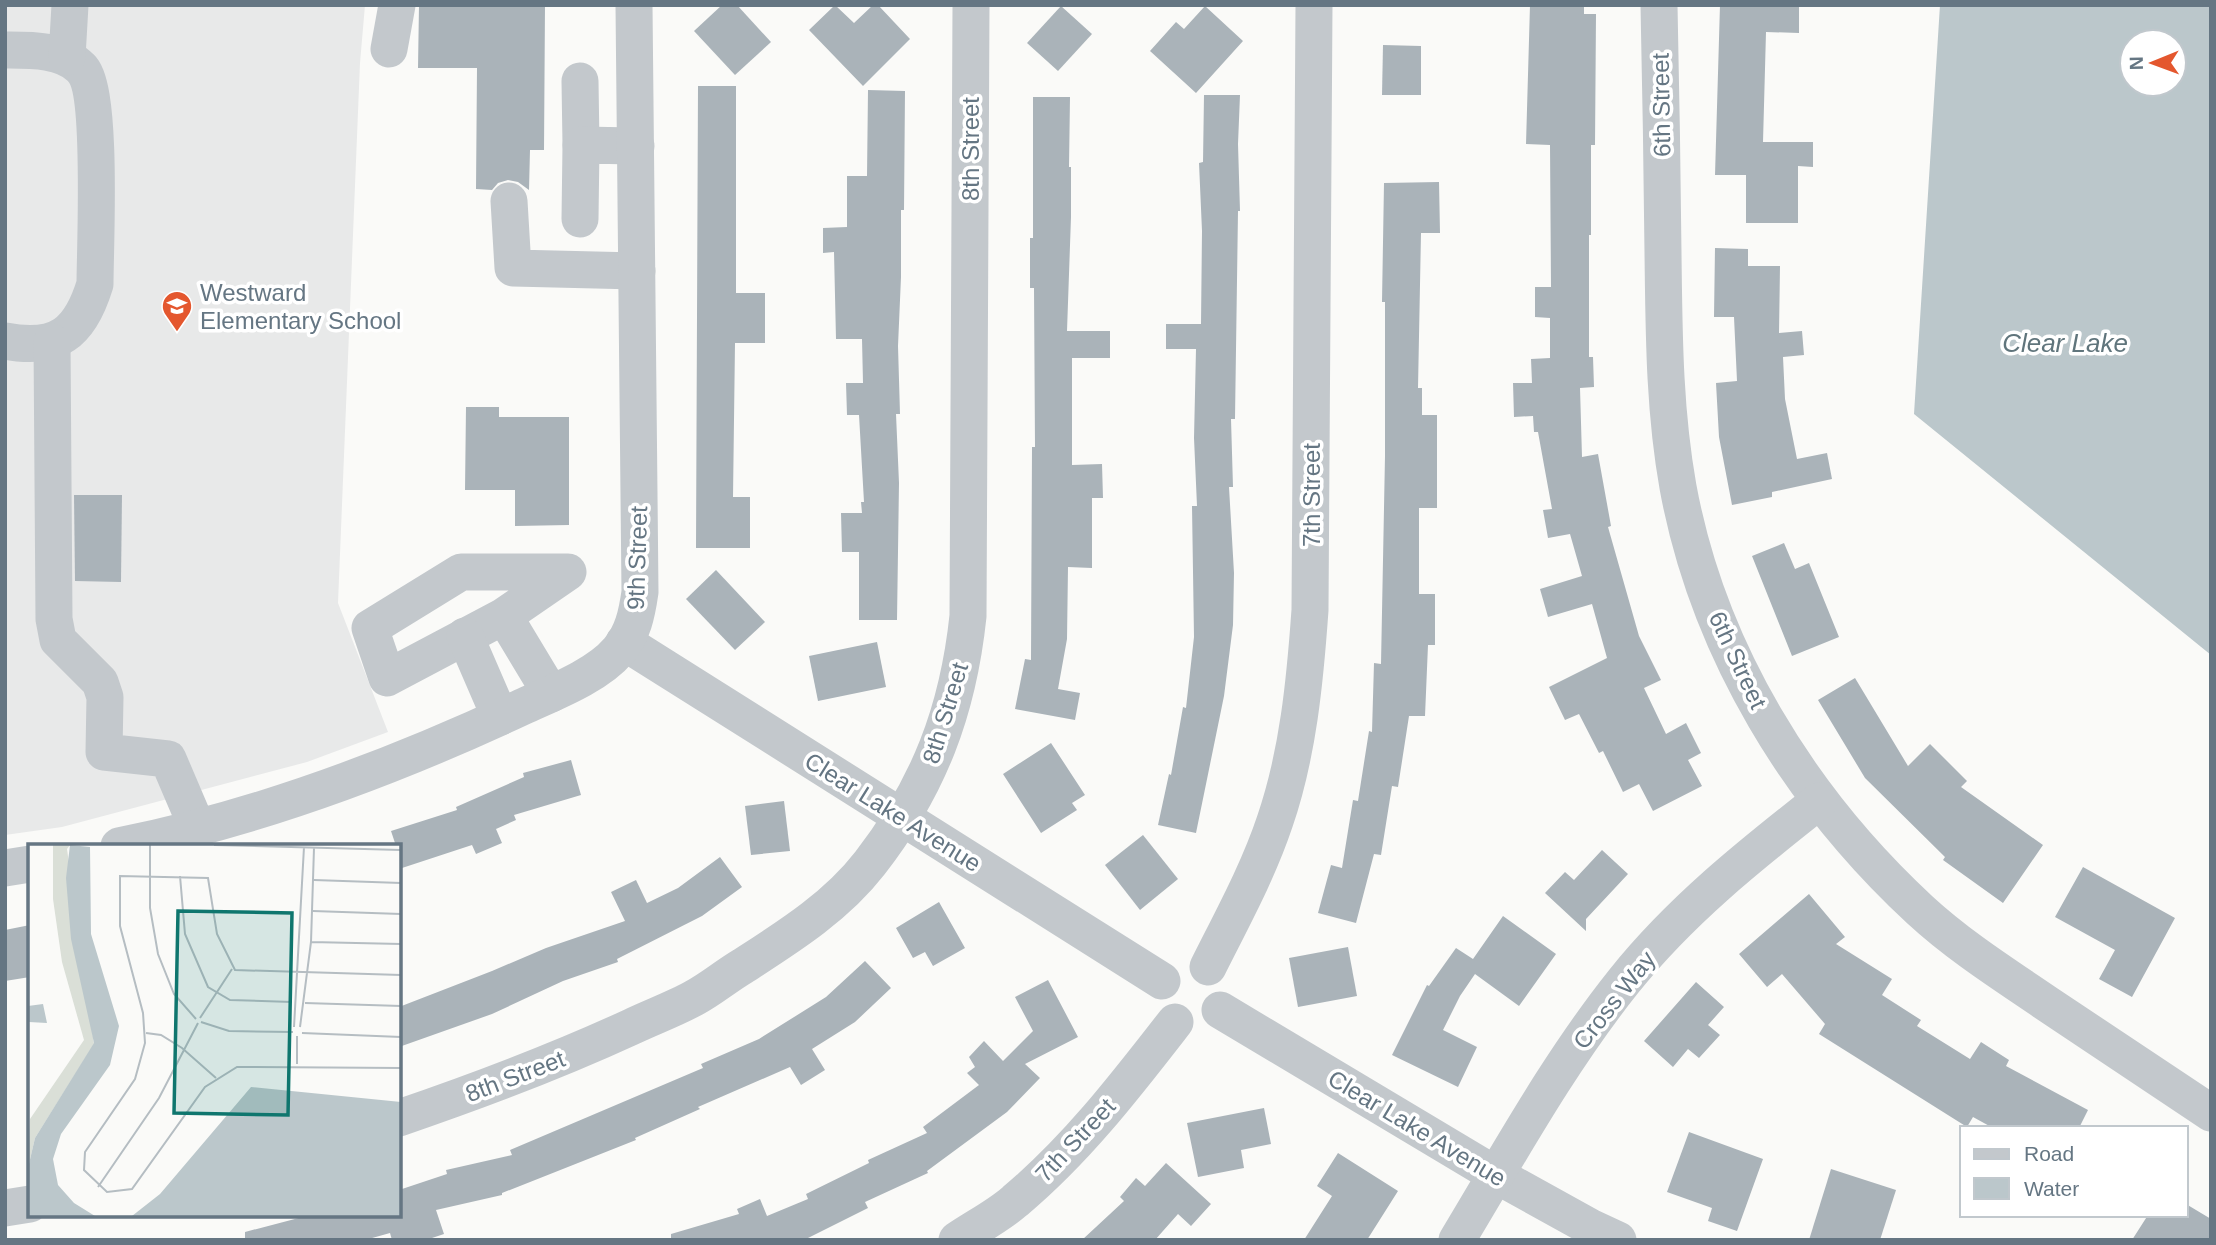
<svg xmlns="http://www.w3.org/2000/svg" width="2216" height="1245" font-family="Helvetica,sans-serif">
<style>
.built{fill:#e8e9e9}
.water{fill:#bbc7cb;fill-rule:evenodd}
.building{fill:#aab3b9}
.lines{fill:none;stroke-linecap:round;stroke-linejoin:round}
.minor{stroke:#c3c8cc;stroke-width:37}
.labels{text-anchor:middle;dominant-baseline:central;stroke-width:7;stroke-linejoin:round;paint-order:stroke}
.street-label{font-size:24px;fill:#657683;stroke:#fff}
.poi-label{font-size:24px;fill:#657683;stroke:#fff;text-anchor:start}
.water-label{font-size:26px;font-style:italic;fill:#60757c;stroke:#fff}
.inset-road{fill:none;stroke:#b5bdc2;stroke-width:2}
.view{fill:#0f766e;fill-opacity:0.15;stroke:#0f766e;stroke-width:3.5}
.inset-edge{fill:none;stroke:#657683;stroke-width:3.5}
</style>
<rect width="100%" height="100%" fill="#fafaf8"/>
<polygon class="built" points="5,5 365,5 360,63 338,603 388,732 307,762 62,827 5,835"/>
<path class="water" d="M1940,5H2211V655L1914,414ZM2132,42H2174V84H2132Z"/>
<g class="building">
<polygon points="419,5 545,5 544,150 530,150 529,190 518,182 508,180 498,183 492,190 476,189 477,68 418,68"/>
<polygon points="722,5 737,5 771,42 735,75 694,31"/>
<polygon points="835,5 854,23 873,5 878,5 910,39 863,86 809,30"/>
<polygon points="1530,5 1584,5 1584,14 1596,14 1595,145 1591,145 1591,235 1589,235 1589,357 1593,357 1594,387 1580,388 1582,457 1598,454 1611,526 1608,527 1639,636 1661,680 1644,688 1666,734 1686,723 1701,753 1688,760 1702,786 1653,811 1639,784 1623,792 1603,751 1599,753 1579,714 1565,720 1549,687 1607,658 1592,604 1548,617 1540,589 1582,576 1570,534 1548,538 1543,510 1552,509 1538,432 1534,432 1533,416 1514,417 1513,383 1532,383 1531,359 1550,358 1550,318 1535,317 1535,287 1551,287 1550,145 1526,144"/>
<polygon points="1720,5 1799,5 1799,33 1766,32 1763,142 1813,142 1813,167 1798,166 1798,223 1746,223 1746,175 1715,175"/>
<polygon points="1061,6 1092,34 1058,71 1027,43"/>
<polygon points="1205,6 1243,41 1196,93 1150,51 1176,22 1184,29"/>
<polygon points="1383,45 1421,46 1421,95 1382,95"/>
<polygon points="698,86 736,86 736,293 765,293 765,343 735,343 733,497 750,497 750,548 696,548"/>
<polygon points="868,90 905,91 904,210 901,210 901,277 898,346 900,414 896,414 899,483 897,620 859,620 859,552 842,552 841,513 862,513 861,502 864,502 859,415 847,415 846,383 863,383 862,339 836,339 834,252 823,253 823,228 847,227 847,176 867,176"/>
<polygon points="1204,95 1240,95 1238,144 1240,211 1238,211 1235,419 1231,419 1233,487 1229,487 1234,573 1233,625 1224,696 1196,833 1158,825 1169,774 1171,775 1183,707 1186,708 1194,637 1192,506 1197,506 1194,438 1196,349 1166,349 1166,324 1201,324 1202,231 1199,163 1203,162"/>
<polygon points="1033,97 1070,97 1069,167 1071,167 1071,217 1067,331 1110,331 1110,358 1072,358 1072,465 1102,464 1103,498 1092,498 1092,568 1068,567 1067,639 1058,689 1080,693 1075,720 1015,709 1025,659 1031,660 1032,447 1035,447 1034,288 1030,288 1030,238 1033,238"/>
<polygon points="1439,182 1440,233 1421,233 1418,388 1422,388 1422,415 1437,415 1437,508 1419,508 1419,594 1435,594 1435,645 1428,645 1425,716 1409,716 1398,787 1392,786 1381,855 1374,854 1356,923 1318,913 1331,865 1342,868 1353,800 1358,801 1369,731 1372,732 1374,663 1381,664 1385,456 1385,302 1382,302 1384,183"/>
<polygon points="1715,248 1748,249 1748,266 1780,266 1779,333 1802,331 1804,355 1783,357 1785,399 1797,459 1827,453 1832,479 1772,492 1772,497 1732,505 1719,437 1716,383 1737,381 1734,317 1714,317"/>
<polygon points="466,407 499,407 499,417 569,417 569,525 515,526 515,490 465,490"/>
<polygon points="74,495 122,495 121,582 75,581"/>
<polygon points="1784,543 1795,569 1809,563 1839,637 1792,656 1752,556"/>
<polygon points="716,570 765,622 735,650 686,599"/>
<polygon points="877,642 886,687 818,701 809,656"/>
<polygon points="1855,678 1908,766 1930,744 1967,781 1961,787 2043,845 2003,903 1943,860 1945,857 1865,778 1818,700"/>
<polygon points="1051,743 1085,795 1072,803 1077,810 1041,833 1003,774"/>
<polygon points="571,760 581,795 514,815 516,820 496,829 502,843 476,854 472,845 402,868 399,846 396,846 391,831 457,810 456,807 524,777 523,773"/>
<polygon points="784,801 790,851 751,855 745,806"/>
<polygon points="1143,835 1178,879 1140,910 1105,865"/>
<polygon points="1602,850 1628,874 1586,919 1586,931 1545,893 1565,872 1574,880"/>
<polygon points="720,857 742,887 702,916 617,959 618,962 563,981 492,1014 399,1047 399,1007 492,971 546,948 625,921 611,892 636,880 647,903 678,888"/>
<polygon points="2083,867 2175,918 2132,997 2099,979 2115,950 2055,917"/>
<polygon points="1809,894 1845,937 1836,944 1892,979 1882,995 1921,1020 1917,1026 1970,1059 1981,1042 2009,1060 2006,1066 2088,1110 2079,1128 1993,1128 1973,1117 1967,1127 1819,1034 1825,1024 1782,974 1767,987 1739,954"/>
<polygon points="939,902 965,948 933,966 925,952 913,958 896,928"/>
<polygon points="1503,916 1556,954 1519,1006 1475,974 1460,996 1443,1030 1477,1047 1458,1087 1392,1055 1427,985 1429,986 1456,948 1473,959"/>
<polygon points="30,925 30,977 5,981 5,930"/>
<polygon points="1348,947 1357,996 1298,1007 1289,958"/>
<polygon points="865,961 891,988 855,1022 812,1049 825,1070 801,1085 790,1067 698,1107 700,1109 635,1138 636,1140 502,1193 502,1195 436,1210 444,1234 426,1240 392,1240 390,1233 365,1240 245,1240 245,1232 310,1215 399,1215 399,1190 447,1174 446,1170 512,1155 510,1150 703,1068 701,1064 759,1039 826,997"/>
<polygon points="1048,980 1078,1037 1025,1064 1040,1078 1007,1112 927,1171 928,1173 865,1202 868,1208 804,1240 671,1240 671,1234 739,1214 737,1209 760,1199 767,1216 808,1199 806,1194 869,1163 868,1160 927,1133 923,1127 979,1085 967,1073 975,1067 969,1057 984,1041 1003,1061 1033,1031 1015,997"/>
<polygon points="1696,982 1724,1007 1708,1025 1720,1035 1699,1058 1688,1049 1673,1067 1644,1041"/>
<polygon points="1264,1108 1271,1144 1241,1150 1244,1168 1198,1177 1187,1123"/>
<polygon points="1689,1132 1763,1159 1737,1231 1708,1221 1712,1208 1667,1192"/>
<polygon points="1338,1153 1398,1191 1367,1240 1304,1240 1332,1196 1317,1186"/>
<polygon points="1166,1163 1211,1204 1191,1226 1178,1214 1155,1240 1082,1240 1124,1201 1120,1197 1136,1178 1145,1186"/>
<polygon points="1831,1169 1896,1190 1880,1240 1809,1240"/>
<polygon points="2186,1204 2211,1219 2211,1240 2132,1240 2148,1215 2186,1215"/>
</g>
<g class="lines">
<g class="minor">
<path d="M1659,5C1661,88 1662,170 1663,253C1664,331 1664,409 1678,487C1708,650 1799,798 1920,910C1959,946 2005,975 2049,1005C2103,1041 2157,1077 2211,1113"/>
<polyline points="389,49 397,5"/>
<path d="M5,50C29,50 63,49 81,68C103,89 95,247 95,284C80,333 58,351 5,341"/>
<polyline points="67,57 70,5"/>
<polyline points="580,81 581,145"/>
<polyline points="509,201 513,268 637,271"/>
<polyline points="580,219 581,145 636,146"/>
<polyline points="52,342 54,619 58,640 100,682 105,697 104,752 168,759 197,827"/>
<polyline points="504,616 568,572 461,572 370,628 387,678 504,616 551,694"/>
<polyline points="465,636 500,717"/>
<polyline points="624,642 1162,981"/>
<path d="M119,846C259,818 394,767 522,707C552,693 597,676 618,651C633,634 637,613 640,592L634,5"/>
<polyline points="5,868 30,864"/>
<path d="M1208,967C1232,919 1258,872 1275,821C1298,754 1305,681 1310,610L1314,5"/>
<polyline points="1220,1010 1496,1175 1590,1227 1618,1240"/>
<path d="M399,1118C478,1091 555,1062 631,1027C652,1017 674,1009 694,998C711,989 726,976 743,966C788,937 836,907 870,863C929,787 958,711 968,616L971,5"/>
<polyline points="5,1208 30,1204"/>
<path d="M957,1240C976,1227 998,1216 1015,1201C1077,1149 1126,1085 1175,1022"/>
<path d="M1457,1240C1510,1152 1560,1061 1624,981C1680,911 1749,856 1819,801"/>
</g>
</g>
<defs>
<g id="school-pin" transform="scale(1.575)"><path d="M0 17L-7.5 6A9.5 9.5 0 1 1 7.5 6Z" fill="#e4572e" stroke="#fff"/><path d="M0-5L7-2L0 1L-7-2ZM-4 1L0 2.5L4 1V4Q0 6-4 4Z" fill="#fff"/></g>
</defs>
<g fill-rule="evenodd">
<use href="#school-pin" x="177" y="306"/>
</g>
<g class="labels">
<g class="street-label">
<text transform="translate(1661 105) rotate(-91)">6th Street</text>
<text transform="translate(970 149) rotate(-90)">8th Street</text>
<text transform="translate(1311 495) rotate(-90)">7th Street</text>
<text transform="translate(637 558) rotate(-88)">9th Street</text>
<text transform="translate(1738 660) rotate(65)">6th Street</text>
<text transform="translate(945 713) rotate(-73)">8th Street</text>
<text transform="translate(893 812) rotate(32)">Clear Lake Avenue</text>
<text transform="translate(1614 1000) rotate(-52)">Cross Way</text>
<text transform="translate(515 1076) rotate(-21)">8th Street</text>
<text transform="translate(1417 1128) rotate(31)">Clear Lake Avenue</text>
<text transform="translate(1075 1140) rotate(-47)">7th Street</text>
</g>
<g class="poi-label">
<text x="200" y="292">Westward<tspan x="200" dy="28">Elementary School</tspan></text>
</g>
<g class="water-label">
<text x="2065" y="343">Clear Lake</text>
</g>
</g>
<g transform="translate(28 844)">
<rect width="373" height="373" fill="#fafaf8"/>
<path d="M25,1H42L39,5L66,200L7,294L0,324L2,275L56,196L34,118L25,55Z" fill="#dadfd7"/>
<path d="M42,1L62,3L63,90L91,182L82,221L33,290L25,315L30,341L46,359L67,372H0V324L7,294L66,199L43,95L38,34ZM15,160L19,179L1,178L0,162ZM223,243L373,258V372H104L132,350Z" fill="#bbc7cb"/>
<path class="inset-road" d="M122,1V64L130,110L146,150L168,175M186,1L373,6M152,32L157,90L180,143L202,156L264,158M286,36L373,39M285,67L373,70M283,98L373,100M373,131L207,126L189,90L180,34L92,32V82L115,169L117,199L107,235L57,308L56,326L79,348L104,345L177,243L209,223L373,224M277,159L373,162M172,174L204,125M173,178L201,187L265,188M266,183L276,3M272,183L283,98L286,4M118,189L133,191L154,204L188,234M274,189L373,193M269,220V192M70,343L131,254L170,179"/>
<path class="view" d="M150,67L264,69L260,271L146,269Z"/>
<rect width="373" height="373" class="inset-edge"/>
</g>
<rect width="2216" height="1245" fill="none" stroke="#657683" stroke-width="14"/>
<rect x="1960" y="1126" width="228" height="91" fill="#ffffff" stroke="#c1c8cd" stroke-width="2"/>
<rect x="1974" y="1149" width="35" height="10" fill="#c3c8cc" stroke="#c1c8cd" stroke-width="2"/>
<text x="2024" y="1161" font-size="21" fill="#657683">Road</text>
<rect x="1974" y="1178" width="35" height="21" fill="#bbc7cb" stroke="#c1c8cd" stroke-width="2"/>
<text x="2024" y="1196" font-size="21" fill="#657683">Water</text>
<g transform="translate(2153 63) rotate(269)"><circle r="33" fill="#ffffff" stroke="#c1c8cd" stroke-width="2"/>
<path d="M0-5L12 26L0 18L-12 26Z" fill="#e4572e"/>
<text y="-10" font-size="19" font-weight="bold" text-anchor="middle" fill="#657683">N</text>
</g>
</svg>
